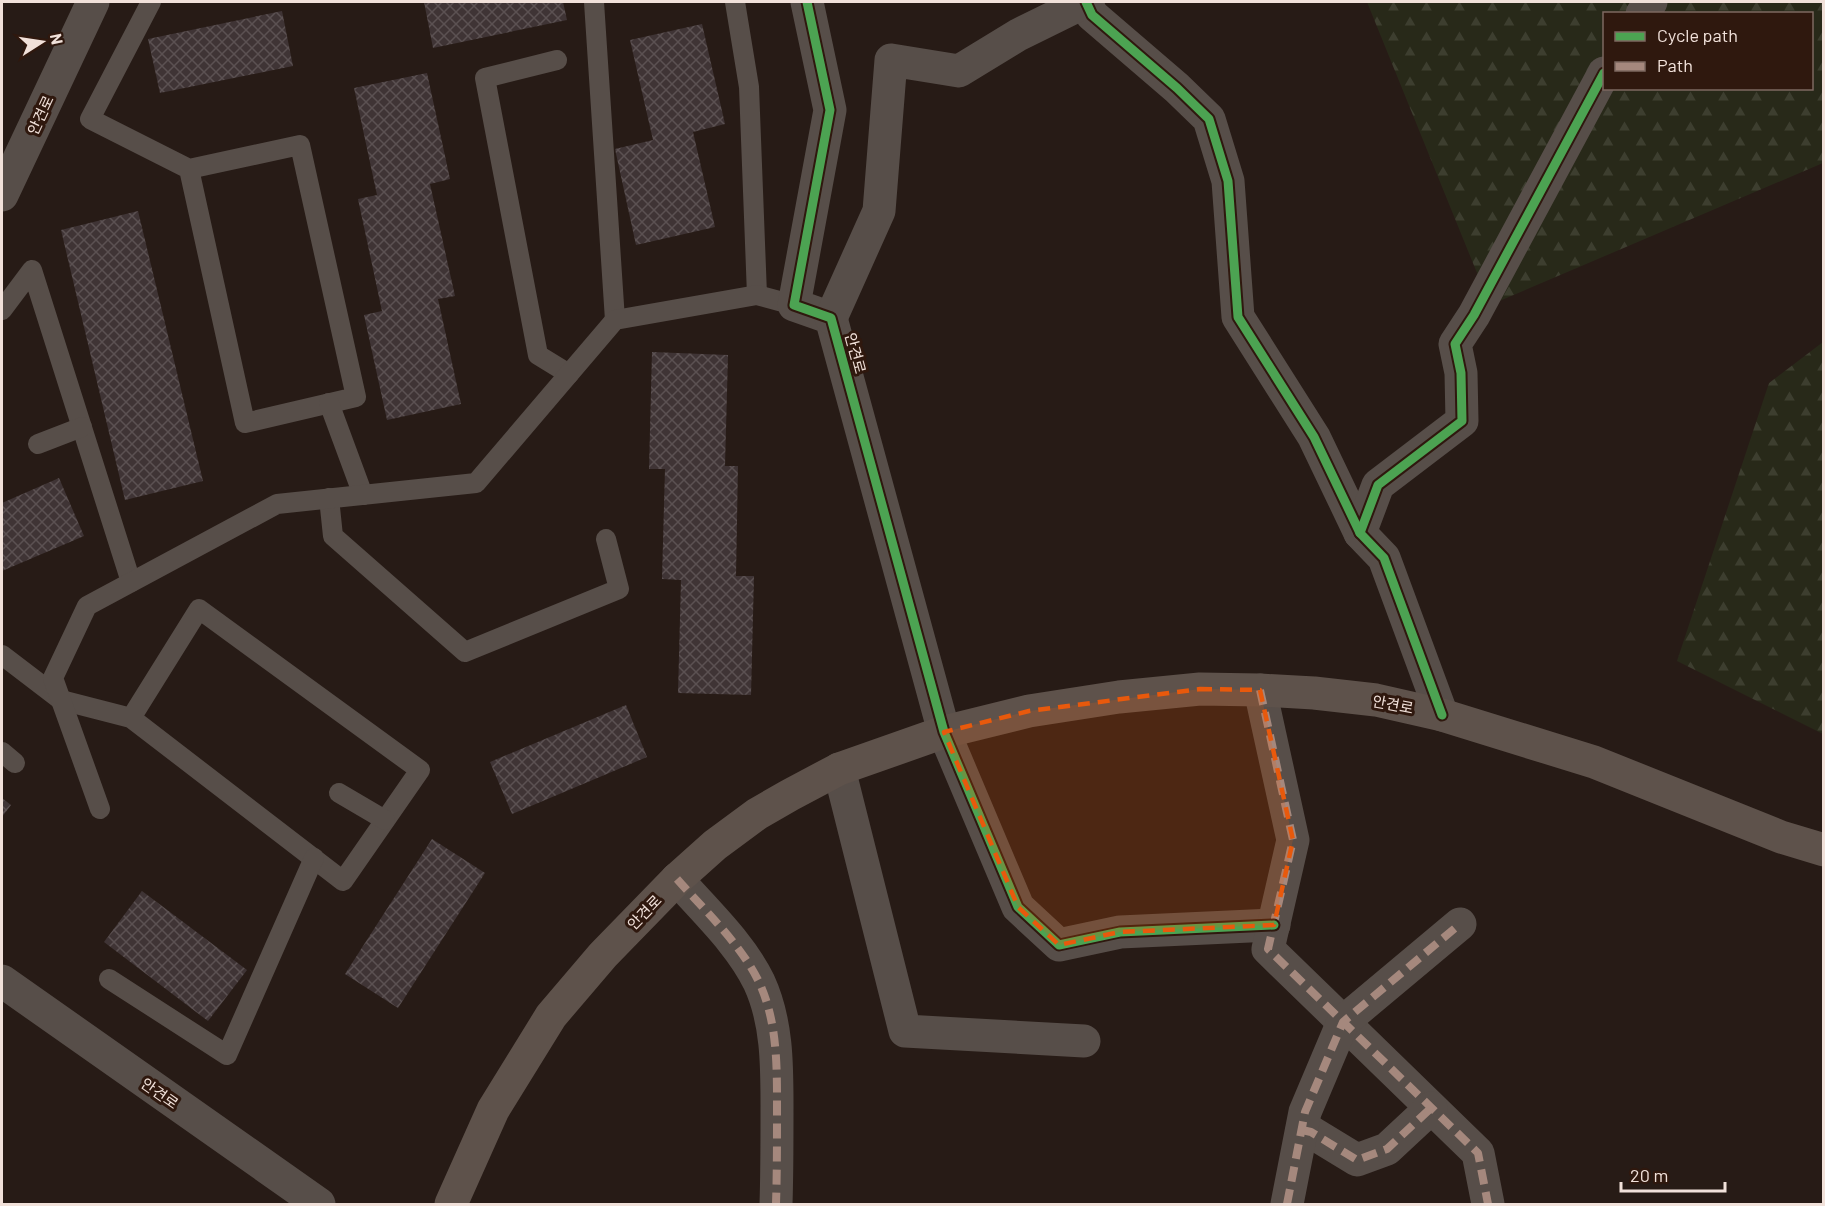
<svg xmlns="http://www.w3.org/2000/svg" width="1825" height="1206" font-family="Barlow,'Noto Sans KR',sans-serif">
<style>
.forest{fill:url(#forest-firs);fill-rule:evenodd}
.building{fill:url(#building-cross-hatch)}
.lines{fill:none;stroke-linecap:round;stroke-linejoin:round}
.lane{stroke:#574e49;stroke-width:20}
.street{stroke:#574e49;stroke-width:33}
.secondary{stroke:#5e524b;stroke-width:33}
.quiet{stroke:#a5887d;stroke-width:8;stroke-dasharray:15 8;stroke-linecap:butt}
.cycleway-casing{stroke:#2f180e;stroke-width:13}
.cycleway{stroke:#4ca352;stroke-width:9}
.marked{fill:#e8590c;fill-opacity:0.2;stroke:#e8590c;stroke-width:4.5;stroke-dasharray:12 8;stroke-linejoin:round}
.labels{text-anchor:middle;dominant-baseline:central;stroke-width:6;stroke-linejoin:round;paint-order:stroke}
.street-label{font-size:15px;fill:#f1e1da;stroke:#2f180e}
</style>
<defs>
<pattern id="forest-firs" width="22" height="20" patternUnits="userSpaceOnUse" patternTransform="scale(1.5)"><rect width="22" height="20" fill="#282919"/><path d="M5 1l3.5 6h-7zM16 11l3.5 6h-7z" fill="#3d3e2f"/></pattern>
<pattern id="building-cross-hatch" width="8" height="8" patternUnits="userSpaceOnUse" patternTransform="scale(1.5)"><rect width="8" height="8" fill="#3f3435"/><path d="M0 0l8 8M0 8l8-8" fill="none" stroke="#5b5152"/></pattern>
</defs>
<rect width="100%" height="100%" fill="#271b16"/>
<g class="forest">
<path d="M1367,2H1823V163L1490,305ZM1604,14H1812V88H1604Z"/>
<polygon points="1823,342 1823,734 1677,661 1769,383"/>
</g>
<g class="building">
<polygon points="424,2 563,2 567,20 433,48"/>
<polygon points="282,11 293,66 160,93 148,39"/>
<polygon points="702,24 725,124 693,132 715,227 636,245 615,149 653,140 630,40"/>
<polygon points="427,73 450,179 430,184 455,296 438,299 461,404 387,420 364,315 382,311 358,199 377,195 354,88"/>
<polygon points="138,211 203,481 125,500 61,230"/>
<polygon points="652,352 728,355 725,466 738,466 736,576 754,576 751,695 678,693 681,580 662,579 665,469 649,469"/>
<polygon points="59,478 84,536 2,571 2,503"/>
<polygon points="626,705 647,757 512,814 490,762"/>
<polygon points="2,798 11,805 2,817"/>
<polygon points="432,839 485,873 398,1008 345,974"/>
<polygon points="142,891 247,970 208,1021 104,942"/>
</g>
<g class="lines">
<g class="lane">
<polyline points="151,2 90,119 189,169 300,145 356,397 245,423 189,169"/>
<polyline points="594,2 615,320"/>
<polyline points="735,2 749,87 757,295"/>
<polyline points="557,60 485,78 538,355 569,374"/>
<polyline points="2,310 32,270 131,582"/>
<polyline points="329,403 363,495"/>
<polyline points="38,444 82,427"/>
<polyline points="329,498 333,536 465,652 619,589 606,539"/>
<polyline points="2,655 61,700 131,718 199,609 420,770 343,881 131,718"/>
<polyline points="2,752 15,763"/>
<polyline points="339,793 385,820"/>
<polyline points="100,809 53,678 87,606 277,504 476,483 615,320 757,295 794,305"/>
<polyline points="109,979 227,1055 314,858"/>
</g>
<g class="street">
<polyline points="807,2 830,110 794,305 831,318 944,732 1018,907 1059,945 1120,932 1274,925"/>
<polyline points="1086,2 1092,15 1177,88 1209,119 1228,181 1238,317 1314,437 1360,533 1384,558 1442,715"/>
<polyline points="1642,14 1651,2"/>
<polyline points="2,195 93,2"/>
<polyline points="831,318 879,211 891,60 959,71 1018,35 1085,2"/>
<polyline points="1360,533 1378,485 1462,421 1461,373 1455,344 1474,315 1604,73"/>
<polyline points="1260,690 1293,840 1268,949 1478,1153 1488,1204"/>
<polyline points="839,769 905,1031 1084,1041"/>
<path d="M677,879C705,911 740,943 759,982C778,1023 777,1069 777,1113C777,1143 777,1174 776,1204"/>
<polyline points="2,981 319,1204"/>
<polyline points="1302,1130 1311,1132 1357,1160 1387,1149 1431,1108"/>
<polyline points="1287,1204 1305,1112 1343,1022 1460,924"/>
</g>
<polyline class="secondary" points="451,1204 493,1110 551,1016 603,955 677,879 715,845 757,814 790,795 839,769 944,732 1029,711 1119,697 1200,689 1260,690 1314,693 1376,700 1442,715 1594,762 1781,837 1824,850"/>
<g class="quiet">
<polyline points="1260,690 1293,840 1268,949 1478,1153 1488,1204"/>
<path d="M677,879C705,911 740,943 759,982C778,1023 777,1069 777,1113C777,1143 777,1174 776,1204"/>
<polyline points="1302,1130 1311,1132 1357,1160 1387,1149 1431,1108"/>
<polyline points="1287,1204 1305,1112 1343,1022 1460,924"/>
</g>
<g class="cycleway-casing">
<g id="cycleway">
<polyline points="807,2 830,110 794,305 831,318 944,732 1018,907 1059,945 1120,932 1274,925"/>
<polyline points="1086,2 1092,15 1177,88 1209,119 1228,181 1238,317 1314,437 1360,533 1384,558 1442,715"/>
<polyline points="1360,533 1378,485 1462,421 1461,373 1455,344 1474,315 1604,73"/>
</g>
</g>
<use href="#cycleway" class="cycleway"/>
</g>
<path class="marked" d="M1200,689L1260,690L1293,840L1274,925L1120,932L1059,945L1018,907L944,732L1029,711Z"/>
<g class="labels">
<g class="street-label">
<text transform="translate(40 115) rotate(-65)">안견로</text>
<text transform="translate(856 353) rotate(75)">안견로</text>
<text transform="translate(1393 704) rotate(11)">안견로</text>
<text transform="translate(644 912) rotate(-46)">안견로</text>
<text transform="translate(160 1093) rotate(35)">안견로</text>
</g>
</g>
<rect width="1825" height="1206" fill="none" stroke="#f1e1da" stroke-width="6"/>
<rect x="1603" y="12" width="210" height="78" fill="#2f180e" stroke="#7d6860" stroke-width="1.5"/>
<rect x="1615" y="32" width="30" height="9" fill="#4ca352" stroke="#7d6860" stroke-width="1.5"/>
<text x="1657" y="42" font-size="18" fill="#f1e1da">Cycle path</text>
<rect x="1615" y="62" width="30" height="9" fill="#a5887d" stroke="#7d6860" stroke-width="1.5"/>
<text x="1657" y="72" font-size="18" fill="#f1e1da">Path</text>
<g transform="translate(42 42) rotate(78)" stroke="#2f180e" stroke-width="4.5" paint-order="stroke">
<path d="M0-4.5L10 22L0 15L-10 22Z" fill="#f1e1da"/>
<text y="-9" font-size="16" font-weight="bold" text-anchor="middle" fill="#f1e1da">N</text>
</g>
<path d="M1621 1182v9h104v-9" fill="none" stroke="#f1e1da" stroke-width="3"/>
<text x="1630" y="1182" font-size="18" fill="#f1e1da" stroke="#2f180e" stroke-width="4.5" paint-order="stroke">20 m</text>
</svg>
